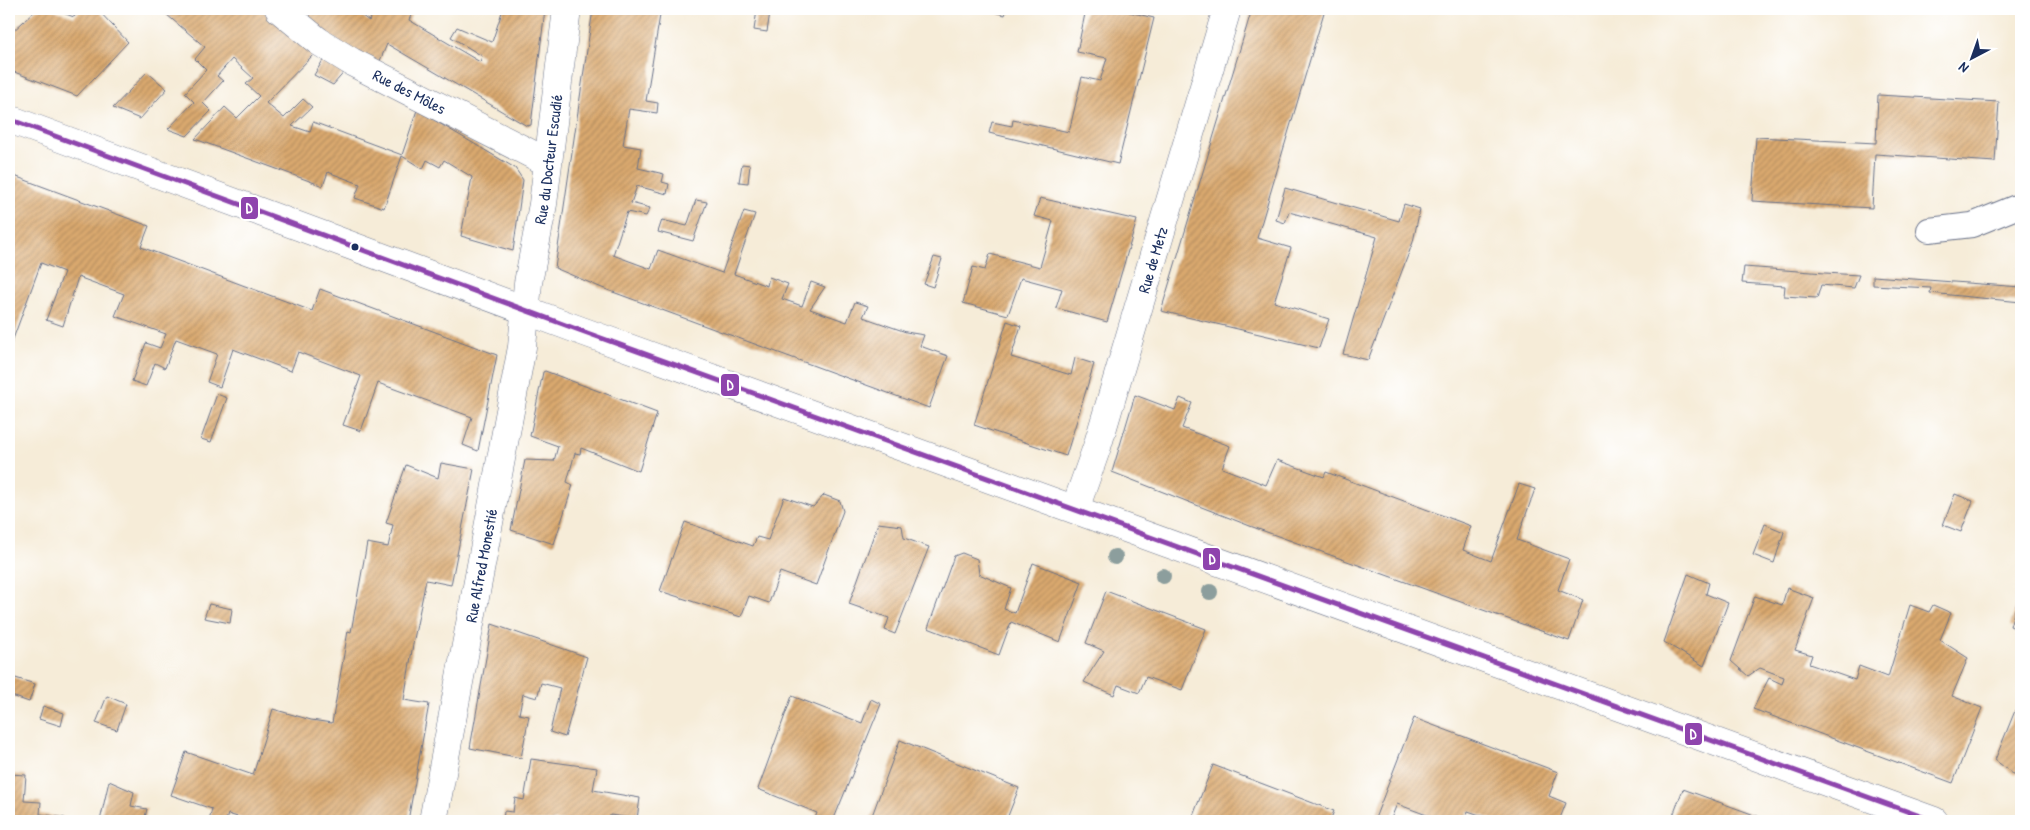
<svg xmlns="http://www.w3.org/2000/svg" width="2030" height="830" font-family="'Patrick Hand',sans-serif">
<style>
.building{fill:url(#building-hatch)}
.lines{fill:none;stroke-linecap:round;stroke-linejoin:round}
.service-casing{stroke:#687189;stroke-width:26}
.minor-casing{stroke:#687189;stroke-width:29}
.service{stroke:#fff;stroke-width:24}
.minor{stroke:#fff;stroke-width:28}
.bus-1-casing{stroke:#fff;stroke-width:9}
.bus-1{stroke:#8e44ad;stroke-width:5}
.tree{fill:#8c9e9d}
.bus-dot{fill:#1b2f5e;stroke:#fff;stroke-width:2}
.labels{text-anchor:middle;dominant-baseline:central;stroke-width:4;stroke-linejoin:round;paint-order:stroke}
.street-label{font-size:16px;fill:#1b2f5e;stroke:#fff}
.line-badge{stroke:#fff;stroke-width:2}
.badge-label{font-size:14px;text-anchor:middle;font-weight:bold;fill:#fff}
</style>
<defs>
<pattern id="building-hatch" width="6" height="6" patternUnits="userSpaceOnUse" patternTransform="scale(1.25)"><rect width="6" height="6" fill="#daa96e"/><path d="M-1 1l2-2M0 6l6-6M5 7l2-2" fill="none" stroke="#b08a5e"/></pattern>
</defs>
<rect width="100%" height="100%" fill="#fff"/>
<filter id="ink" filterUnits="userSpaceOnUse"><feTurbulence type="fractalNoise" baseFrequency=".02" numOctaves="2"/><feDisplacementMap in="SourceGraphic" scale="10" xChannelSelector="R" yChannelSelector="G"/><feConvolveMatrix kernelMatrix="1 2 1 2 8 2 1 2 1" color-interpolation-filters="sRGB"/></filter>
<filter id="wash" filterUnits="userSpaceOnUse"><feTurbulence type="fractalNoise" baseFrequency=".0096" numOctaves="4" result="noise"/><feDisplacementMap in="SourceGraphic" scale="20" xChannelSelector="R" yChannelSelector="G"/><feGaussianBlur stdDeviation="1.12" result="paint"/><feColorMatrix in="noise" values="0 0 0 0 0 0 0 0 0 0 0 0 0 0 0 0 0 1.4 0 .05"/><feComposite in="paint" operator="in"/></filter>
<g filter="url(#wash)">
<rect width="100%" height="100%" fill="#f6ecd8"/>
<g id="blocks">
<g class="building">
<polygon points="37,9 52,9 74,17 82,9 97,9 128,42 77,96 9,70 9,35"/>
<polygon points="160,9 261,9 316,52 266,103 284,118 303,99 312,107 292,126 310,132 313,122 402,155 417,110 515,168 523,180 513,251 461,236 472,177 444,160 440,167 427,160 423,169 402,156 384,208 355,198 360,184 328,172 323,186 195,139 225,107 237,118 259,96 246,84 253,78 232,59 217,76 223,81 203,103 211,111 187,136 168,129 194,102 185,93 206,70 195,59 205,47"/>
<polygon points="290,9 353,9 369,21 375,9 392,9 397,12 399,9 405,9 412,13 409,20 480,62 482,56 451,37 457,27 492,42 503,9 545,9 531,125 527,126 387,44 377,68"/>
<polygon points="593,9 661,9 646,101 658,103 657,113 629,109 623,145 641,148 638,168 664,174 662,182 669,184 667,194 637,186 631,203 650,208 646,216 627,212 613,255 651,269 658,250 722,273 744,211 755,214 734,274 767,286 769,277 788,284 782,299 802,306 811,282 825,287 810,309 847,322 855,302 868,306 863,317 906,332 924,335 920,346 948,356 929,408 602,288 555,268"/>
<polygon points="982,9 1007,9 1005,15"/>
<polygon points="1086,9 1117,9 1154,18 1118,164 989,133 992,122 1012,126 1013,120 1069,132 1082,77 1100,81 1107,58 1077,52"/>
<polygon points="1252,9 1325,9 1257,238 1291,248 1274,302 1329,319 1319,348 1161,311"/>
<polygon points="757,10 770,12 767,32 754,30"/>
<polygon points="325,57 347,69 333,85 314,75"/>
<polygon points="147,72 167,89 140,119 113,108"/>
<polygon points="1878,95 1999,102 1995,162 1875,154 1872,208 1752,201 1756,137 1876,143"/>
<polygon points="742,164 750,165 748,183 739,182"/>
<polygon points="9,174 149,226 141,247 253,289 312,311 320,289 497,355 478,451 463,445 472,417 378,383 361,431 343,425 361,376 298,352 291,371 233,349 220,387 207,382 217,354 176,339 165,368 155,363 146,386 132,381 146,343 160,348 166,334 115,316 124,294 78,277 63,326 46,320 64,272 41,263 9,350 11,302 9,301"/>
<polygon points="1285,188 1399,221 1404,204 1420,209 1413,242 1368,360 1343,354 1377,237 1289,212 1285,223 1276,220"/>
<polygon points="1040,198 1137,220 1107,322 1056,308 1062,289 1021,278 1008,315 963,303 973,267 985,270 990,254 1040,267 1053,221 1034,216"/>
<polygon points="696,200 707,202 693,241 658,232 662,220 687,226"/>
<polygon points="934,257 942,259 933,287 924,284"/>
<polygon points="1744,267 1825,273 1859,275 1854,288 1821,285 1817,298 1784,296 1785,286 1742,283"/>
<polygon points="1873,276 2021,287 2021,302 1930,293 1931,288 1873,285"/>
<polygon points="1007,321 1021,326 1011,357 1071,375 1075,358 1094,364 1066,456 974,425"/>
<polygon points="545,371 657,413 639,471 581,448 580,454 575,453 567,482 573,485 554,544 511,530 525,460 554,461 558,446 530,436 543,372"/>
<polygon points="217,394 227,398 211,442 201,439"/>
<polygon points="1135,395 1175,410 1180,398 1192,403 1182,428 1230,446 1222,468 1266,485 1277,460 1324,477 1326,472 1471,526 1463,550 1491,561 1519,484 1535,489 1517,540 1569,559 1558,590 1583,600 1569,641 1250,526 1112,472"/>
<polygon points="441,463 474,469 451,585 426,580 413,644 404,700 429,704 408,821 250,821 228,814 226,821 209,821 212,809 171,795 186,752 253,775 273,709 311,720 332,723 348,631 351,632 367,543 388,547 393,525 386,523 406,465 438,478"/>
<polygon points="1955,494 1973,501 1961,532 1943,525"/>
<polygon points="824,495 840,501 843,511 816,585 780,572 769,603 749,596 741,617 660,591 685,522 753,546 757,537 768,540 784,497 813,507"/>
<polygon points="878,523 902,526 904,538 929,547 895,634 885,630 889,618 849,604"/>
<polygon points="1765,524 1784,532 1774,563 1753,555"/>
<polygon points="962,553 977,559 979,574 1011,588 1004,609 1015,613 1033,563 1082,582 1060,642 1011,622 999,655 928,628 954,556"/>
<polygon points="1688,574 1709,583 1706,594 1728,603 1704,666 1664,642"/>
<polygon points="1787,588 1814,598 1795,650 1812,655 1809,664 1855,680 1859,666 1888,677 1910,605 1929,612 1933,605 1951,613 1940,640 1968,658 1952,696 1982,708 1953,783 1753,709 1769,678 1782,684 1784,677 1760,668 1748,676 1731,661 1755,596 1782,605"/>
<polygon points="2021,590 2021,631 2010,626"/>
<polygon points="1106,591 1206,629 1182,690 1146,677 1139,693 1118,685 1114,695 1084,682 1104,651 1086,643"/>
<polygon points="209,604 232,609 230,623 204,618"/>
<polygon points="492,624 587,657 565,737 550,732 560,688 541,683 537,698 523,694 519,714 529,716 521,758 470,748"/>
<polygon points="9,676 35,684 29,702 9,695"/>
<polygon points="107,696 126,704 117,730 96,723"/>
<polygon points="792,696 862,723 871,699 881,704 833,821 814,821 817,813 758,789"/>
<polygon points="2021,696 2021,772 2013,774 1995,760"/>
<polygon points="43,706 64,713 61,726 39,719"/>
<polygon points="1414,718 1558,772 1549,796 1566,803 1559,821 1497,821 1468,811 1465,821 1443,821 1397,804 1390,821 1374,821"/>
<polygon points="900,740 1019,788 1006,821 870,821"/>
<polygon points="531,759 597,768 593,790 640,798 637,819 610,815 609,821 503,821 504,811 513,812 515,798 524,800"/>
<polygon points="1213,765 1334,811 1330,821 1191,821"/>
<polygon points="9,774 26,775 24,801 41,802 40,814 65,818 65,821 9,821"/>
<polygon points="109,781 134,792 131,806 147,809 144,821 100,821"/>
<polygon points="1683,789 1771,821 1671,821"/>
</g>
</g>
</g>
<g filter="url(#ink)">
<use href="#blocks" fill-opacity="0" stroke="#687189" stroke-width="1"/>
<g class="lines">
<g class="service-casing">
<polyline id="service" points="1929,230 1972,225 2021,205"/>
</g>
<g class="minor-casing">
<g id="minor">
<path id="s1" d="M279,9L318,41L352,62L547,162"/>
<polyline points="9,119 579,330 1934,821"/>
<path id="s2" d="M1075,509L1097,447L1227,9"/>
<path id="s3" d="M433,821L522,347L528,283L543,204L567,9"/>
</g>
</g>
<use href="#service" class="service"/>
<use href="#minor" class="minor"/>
<g class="bus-1-casing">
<polyline id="bus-1" points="9,119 579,330 1934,821"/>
</g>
<use href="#bus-1" class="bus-1"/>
</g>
<g class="tree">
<circle cx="1115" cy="557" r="8"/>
<circle cx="1163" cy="576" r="8"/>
<circle cx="1210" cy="592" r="8"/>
</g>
</g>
<circle class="bus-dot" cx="355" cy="247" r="4.5"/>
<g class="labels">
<g class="street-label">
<text stroke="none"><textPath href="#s1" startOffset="155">Rue des Môles</textPath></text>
<text stroke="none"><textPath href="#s3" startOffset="672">Rue du Docteur Escudié</textPath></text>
<text stroke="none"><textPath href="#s2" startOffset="261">Rue de Metz</textPath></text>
<text stroke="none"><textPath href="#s3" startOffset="260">Rue Alfred Monestié</textPath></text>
</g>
</g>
<g class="line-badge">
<rect x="240" y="196" width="19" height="24" rx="5" fill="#8e44ad"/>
<rect x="720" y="373" width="20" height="24" rx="5" fill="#8e44ad"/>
<rect x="1202" y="547" width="19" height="24" rx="5" fill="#8e44ad"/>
<rect x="1684" y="722" width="19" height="24" rx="5" fill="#8e44ad"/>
</g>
<g class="badge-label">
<text x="249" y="213">D</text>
<text x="730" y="390">D</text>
<text x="1212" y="564">D</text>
<text x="1693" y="739">D</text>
</g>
<rect width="2030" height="830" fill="none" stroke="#fff" stroke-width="30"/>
<g transform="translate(1972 58) rotate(221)" stroke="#ffffff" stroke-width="4" paint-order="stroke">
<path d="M0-4L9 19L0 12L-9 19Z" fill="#1b2f5e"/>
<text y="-8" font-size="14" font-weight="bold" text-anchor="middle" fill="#1b2f5e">N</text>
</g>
</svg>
